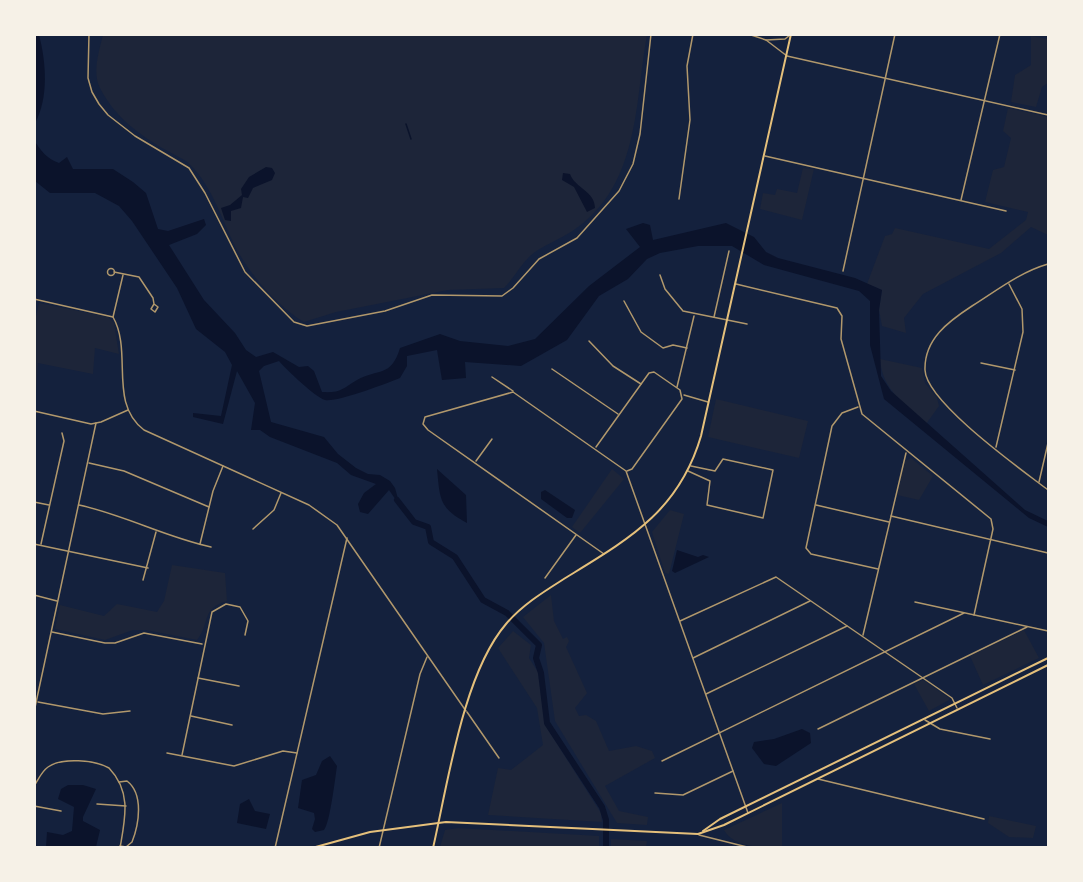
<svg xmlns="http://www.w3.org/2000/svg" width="1083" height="882" font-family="'Titillium Web',sans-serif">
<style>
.green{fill:#1d2539}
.water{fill:#0b132b}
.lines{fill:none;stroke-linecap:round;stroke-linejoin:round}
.stream{stroke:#0b132b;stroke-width:1.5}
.river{stroke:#0b132b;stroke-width:6}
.minor{stroke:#b1986c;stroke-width:1.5}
.tertiary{stroke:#b1986c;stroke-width:1.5}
.secondary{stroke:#e5c07b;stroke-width:2}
</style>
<rect width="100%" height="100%" fill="#14213d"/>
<g class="green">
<path d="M103,35H647C636,95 639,170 591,216C571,235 560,237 538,250C524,258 516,276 504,288L448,290L336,312L304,322C277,306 248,273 234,244C221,217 210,181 186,161C180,157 172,154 166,150C139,135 114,116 100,88C92,73 99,51 103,35Z"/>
<polygon points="1031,36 1048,39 1048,83 1042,87 1036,107 1011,102 1015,75 1031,65"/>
<polygon points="1008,108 1048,117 1048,235 1031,227 1001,253 923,294 904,318 906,333 882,326 879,310 882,290 867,284 885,236 892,234 895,228 989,249 1026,220 1028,212 985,202 993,170 1004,167 1011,138 1003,131"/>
<polygon points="803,168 814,169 802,220 760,209 763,193 775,195 777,189 797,193"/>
<polygon points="39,303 108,317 114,323 119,354 95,348 93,374 38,363 35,408 34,325"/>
<path d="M880,359L922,368L925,383L937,398L939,406L926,424C905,404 882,390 880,359Z"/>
<polygon points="716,399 808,421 799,458 708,437"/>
<polygon points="911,458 933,476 919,500 897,495 905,461"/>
<polygon points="612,469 624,479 580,533 572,527"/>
<polygon points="670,510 684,514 669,574 665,573 652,532"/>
<path d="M172,565L225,573L227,601C200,609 211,623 197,640L146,630H133L105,640L55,629L60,605L104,616L117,604L157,612L164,601Z"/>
<polygon points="551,595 554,621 563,639 567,637 569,641 566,647 587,693 575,708 579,716 586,715 596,721 609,751 636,746 652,751 655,758 605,786 619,811 648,817 647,825 617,823 555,721 544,643 523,617"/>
<polygon points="1024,630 1039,658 983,685 970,656"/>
<polygon points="513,631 531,645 529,658 538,672 545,725 601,813 602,822 488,815 498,768 511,770 543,745 537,708 498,648"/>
<polygon points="923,680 949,698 949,700 929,711 914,684"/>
<path d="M782,803V847C763,848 734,848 724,830Z"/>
<polygon points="989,816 1036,826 1033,838 1009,837 988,823"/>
<polygon points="458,828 599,836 599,847 440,847 445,830"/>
<polygon points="611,839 647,841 646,847 611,848"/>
</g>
<g class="water">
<path d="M39,35C46,61 49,98 35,123V35Z"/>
<path d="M34,140C41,151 47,159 59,163L67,157L73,169H113L133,182L146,193L158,229L168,231L204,219L206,225L197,234L169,245L204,300L235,333L246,350L256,357L273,352L299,367L308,366L314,371L322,392C341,393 342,389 357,380C378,368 391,378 400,348L440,334L460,341L508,346L535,339L589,286L640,247L626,229L643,223L650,225L653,240L726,223L754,237L766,252L778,258L855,278L882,290L879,310L881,376L891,391L1025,510L1048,521V527L1029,518L884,399L870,345V301L859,291L764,265L732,246H698L660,253L647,259L628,279L599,296L567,340L521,366L465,362L466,378L442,380L437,350L407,356V366L400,378C388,383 335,403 325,400C315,397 287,370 279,361L264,366L259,371L271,422L324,437L338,454L356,468L368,474L380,475L390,481L395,488L400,506L389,490L368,514L360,512L358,504L364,493L376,484L351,475L337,463L270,437L260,430H251L255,403L237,371L223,424L193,417V413L221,416L232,365L225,352L196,329L177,288L132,221L119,206L95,193H50L35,181Z"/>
<polygon points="266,167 272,168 275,173 272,180 253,188 248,198 243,197 241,208 231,211 231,221 225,220 221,208 230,205 242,195 241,189 249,177"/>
<path d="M563,173L570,174C575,188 595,191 595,208L587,212L574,187L562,180Z"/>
<path d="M437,469L466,495L467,523C439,508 440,499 437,469Z"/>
<polygon points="545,490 575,510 572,518 567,518 541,499 541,492"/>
<polygon points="677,550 698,557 703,555 709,557 675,573 672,571"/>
<polygon points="802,729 810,733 811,743 776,766 764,764 752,748 754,742 774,739"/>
<path d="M330,756L337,766C335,779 330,823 324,830L315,832L312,829L315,819L314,813L298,808L302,780L316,775L322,761Z"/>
<polygon points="68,785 83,785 96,789 83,817 83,821 100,830 96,847 46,847 47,832 63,835 72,831 74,807 58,799 61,789"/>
<polygon points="249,799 255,811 270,814 266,829 237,823 240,804"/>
</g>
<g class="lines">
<polyline class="stream" points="406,124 411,139"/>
<polyline class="river" points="397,500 414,522 428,527 431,542 455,557 483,600 507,613 539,645 536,658 541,673 547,723 602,807 606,820 606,848"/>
<g class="minor">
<polyline points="89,34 88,78 92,92 99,104 108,115 135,136 189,168 205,193 245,272 294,322 307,326 385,311 432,295 502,296 513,288 539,259 577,238 619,191 633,164 640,134 651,34"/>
<polyline points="765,156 1006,211"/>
<polyline points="679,199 690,120 687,66 693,34"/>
<polyline points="961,200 1000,34"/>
<path d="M1048,264C1020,272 996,291 972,306C949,321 924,339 925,370C926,402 1022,470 1048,490"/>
<circle cx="111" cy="272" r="3.5"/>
<polyline points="843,271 895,34"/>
<polyline points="114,272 139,277 153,298 154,304 158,307 155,312 151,309 154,304"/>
<polyline points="660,275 665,289 683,311 747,324"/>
<polyline points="736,284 837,308 842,316 841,339 862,414 991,519 993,529 974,615"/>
<polyline points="624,301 641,332 663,348 673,345 687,348"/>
<polyline points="113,317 123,275"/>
<polyline points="714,317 729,251"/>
<polyline points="589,341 613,366 641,384"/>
<polyline points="981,363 1015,370"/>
<polyline points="552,369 618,414"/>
<polyline points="492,377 513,391"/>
<polyline points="677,387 694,316"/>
<polyline points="684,395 708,402"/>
<polyline points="858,407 842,413 832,426 806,548 811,554 878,569"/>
<polyline points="34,411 91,424 101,422 128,410"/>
<polyline points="596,447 649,373 654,372 680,390 682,399 632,469 627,471"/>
<polyline points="996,447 1023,332 1022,309 1009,284"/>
<polyline points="476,461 492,439"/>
<polyline points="89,463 124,471 209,507"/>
<polyline points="688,471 710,481 707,505 763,518 773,470 723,459 715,471 691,466"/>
<polyline points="1039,482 1048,443"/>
<polyline points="34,502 49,505"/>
<path d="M79,505C125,515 165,537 211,547"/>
<polyline points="816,505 889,522"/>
<polyline points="891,516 1048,553"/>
<polyline points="253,529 274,510 281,493"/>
<polyline points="34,544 148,568"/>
<polyline points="41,544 64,441 62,433"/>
<polyline points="200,544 213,491 223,466"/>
<polyline points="604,554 428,430 423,424 425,417 513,392 626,471 748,813"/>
<polyline points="545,578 576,535"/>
<polyline points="143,580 156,532"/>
<polyline points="34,595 57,601"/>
<polyline points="915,602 1048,631"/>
<polyline points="680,621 776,577 952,698 957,708"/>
<polyline points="52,632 105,643 115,643 144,633 202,644"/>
<polyline points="863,635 906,453"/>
<polyline points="693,658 810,601"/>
<polyline points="198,678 239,686"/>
<polyline points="706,694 847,626"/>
<polyline points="38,702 103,714 130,711"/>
<polyline points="34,712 96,423"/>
<polyline points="467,712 499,758"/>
<polyline points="191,716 232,725"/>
<polyline points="925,720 940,729 990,739"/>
<polyline points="818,729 1027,627"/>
<polyline points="167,753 234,766 283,751 297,753"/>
<polyline points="182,755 212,612 226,604 240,607 248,621 245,635"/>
<polyline points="662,761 964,613"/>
<polyline points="818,779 984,819"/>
<path d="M119,782L127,781C144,794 139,824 132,842L126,847L120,846"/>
<path d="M34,786C38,780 42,771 48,767C62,757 95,760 109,768C132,792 125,819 120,848"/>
<polyline points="655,793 683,795 733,771"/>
<polyline points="97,804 126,806"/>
<polyline points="34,806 61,811"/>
<polyline points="275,848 347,538"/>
<polyline points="379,848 420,674 427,657"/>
</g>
<g class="tertiary">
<polyline points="748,34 766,40 787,56 1048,115"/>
<polyline points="766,40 785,39 790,35"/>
<path d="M34,299L113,317C133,352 108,403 144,430L309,505L337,525L466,711"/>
<polyline points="699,835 751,848"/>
</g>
<g class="secondary">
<polyline points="703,831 720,819 1048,658"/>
<polyline points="312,848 370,832 446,822 698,834 724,825 1048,665"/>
<path d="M433,848C448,783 463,674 506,624C523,604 545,591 567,577C629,539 679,511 701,436L791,34"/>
</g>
</g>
<rect width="1083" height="882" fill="none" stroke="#f6f1e7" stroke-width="72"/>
</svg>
